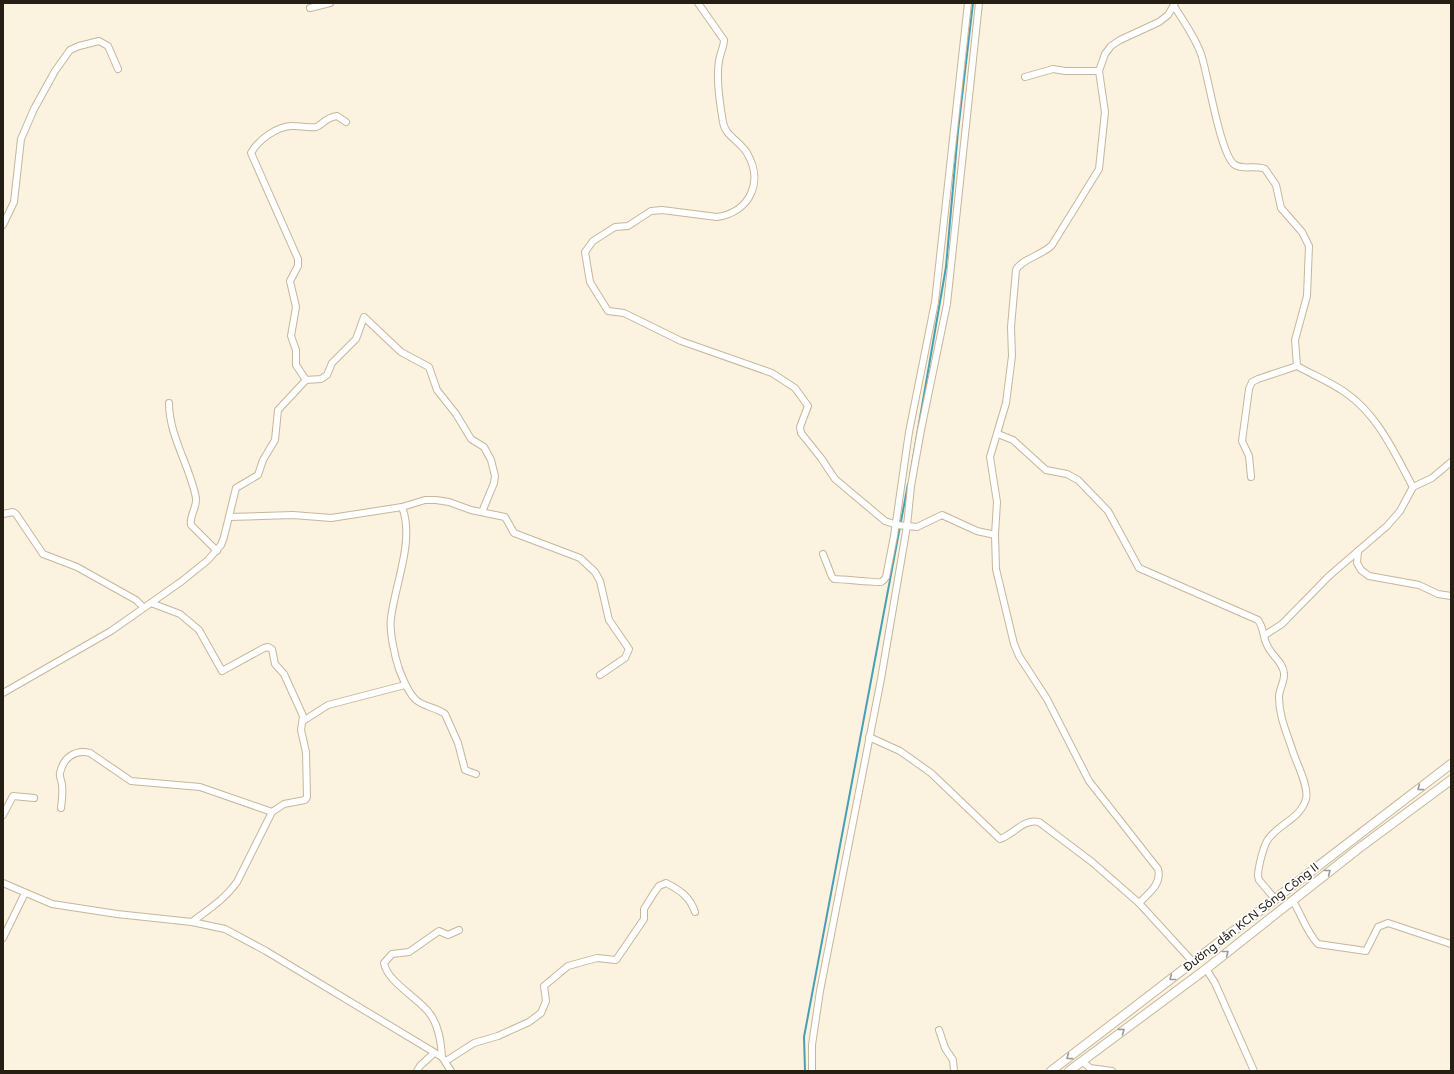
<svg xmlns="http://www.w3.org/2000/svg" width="1454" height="1074" font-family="'Varela Round',sans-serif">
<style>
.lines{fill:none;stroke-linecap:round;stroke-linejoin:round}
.stream{stroke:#46a0b3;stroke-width:2}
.minor-casing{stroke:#c7b699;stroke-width:8}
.tertiary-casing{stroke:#c7b699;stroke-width:10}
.minor{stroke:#fff;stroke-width:6}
.tertiary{stroke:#fff;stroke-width:8}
.oneway{stroke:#9c9a95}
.labels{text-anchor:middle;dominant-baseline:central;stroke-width:3.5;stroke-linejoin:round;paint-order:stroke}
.street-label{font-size:12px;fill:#241e13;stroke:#fff}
</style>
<rect width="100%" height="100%" fill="#fcf2e0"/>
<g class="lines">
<g class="stream">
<polyline points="910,476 946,267 958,131 973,3"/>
<polyline points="805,1071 804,1037 908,484"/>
</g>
<g class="minor-casing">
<g id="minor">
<path d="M698,3L724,40C724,47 720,53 719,61C716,77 720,105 723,122C725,136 740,141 747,153C764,182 750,212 717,217L662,210L651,211L628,226L615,227L593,241L585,252L590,282L608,311L624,313L681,341L772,373L795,388L808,406L800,427L801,433L821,458L835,479L885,521L897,525L917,527L942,515L977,531L995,535"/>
<path d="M1174,6C1184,22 1195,37 1201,54C1208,74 1220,155 1235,165C1243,170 1256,165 1265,169L1276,185L1281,208L1302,232L1309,246L1307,296L1295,340L1297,366"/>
<polyline points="310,8 330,3"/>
<polyline points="1025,77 1053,69 1065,71 1099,71"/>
<polyline points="3,225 14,202 21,139 34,109 55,71 70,50 79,46 99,41 108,46 118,69"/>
<path d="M306,380L296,365V350L291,336L296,307L290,281L298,266V259L251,153C258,140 278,125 294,126C301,126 309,128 316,127C323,125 324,118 337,116L346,122"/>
<path d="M169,403C169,436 190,466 196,498C197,508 189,516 191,525L217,551"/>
<path d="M998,434L1013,440L1046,470L1067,474L1078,480L1108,511L1139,568L1258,620C1265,630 1262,636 1267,645C1271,655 1283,662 1284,673C1285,681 1279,689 1279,697C1279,717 1287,733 1293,752C1297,764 1309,787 1306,799C1300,820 1277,824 1267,841C1263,848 1258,868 1258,876L1259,880L1275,899"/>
<path d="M1251,477L1249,456L1242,441L1249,389L1252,382L1258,379L1297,366C1313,375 1331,382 1346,393C1378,415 1395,454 1413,487"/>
<path d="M402,507C415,540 395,584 391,618C389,631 395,657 399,669C403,679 407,691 415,699C423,707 436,707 445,714L458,743L465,770L476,774"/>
<polyline points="3,514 13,512 16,514 43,554 77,567 136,600 143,607"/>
<polyline points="229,517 293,515 331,518 402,507 425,500 436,500 449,502 471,510 505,517 514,533 580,558 595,572 600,581 609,620 629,649 625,658 600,675"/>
<polyline points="1358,551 1357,563 1361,570 1369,576 1419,585 1438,594 1451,596"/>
<path d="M823,554L832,577L834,579C842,579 879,583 881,582C883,581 885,579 886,577L894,536L909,432L935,302L968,3"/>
<path d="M151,603L180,614L199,630L222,671L264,648L268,647L272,649L275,664L284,674L303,716L301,730L306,752L307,797L305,800L284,804L272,812L237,882C225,899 209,909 192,922"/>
<polyline points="1265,635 1282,624 1329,576 1387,526 1400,511 1413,487 1432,478 1451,462"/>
<polyline points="3,693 111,631 182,581 208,560 221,545 224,537 236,488 258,475 263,460 275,440 278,410 306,380 321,379 327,375 332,363 356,339 364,317 401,352 429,367 437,390 456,414 471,439 484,447 491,460 495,476 494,483 482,512"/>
<polyline points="303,721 328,705 405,685"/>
<path d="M869,737L900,751L931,773L1000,839C1013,835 1024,818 1039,822L1092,862L1139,903L1193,962"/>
<path d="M61,808C62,801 63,793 62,785C62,781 59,777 60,773C63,758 75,749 90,753L131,781L200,787L272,812"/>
<polyline points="3,815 13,796 34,798"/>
<polyline points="3,883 52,904 117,914 192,922 225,929 266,951 442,1057 451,1071"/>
<path d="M1293,901C1301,914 1307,933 1318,944L1366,951L1378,927L1388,923L1451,944"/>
<path d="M1139,903C1149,893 1162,884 1158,869L1089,781L1047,699L1019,656L1014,644L996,569L995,535L997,502L990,457L1006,403L1012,356L1011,327L1016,270C1021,259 1043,255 1052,245L1099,169L1105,112L1099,71L1105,54L1111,46L1120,40L1159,22L1168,15L1175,3"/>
<polyline points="3,938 25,893"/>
<polyline points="1206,969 1215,983 1254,1071"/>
<polyline points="939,1030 945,1048 953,1060 954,1071"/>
<path d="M442,1057C441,1042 439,1026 430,1014C420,999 387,982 384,963L392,954L409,952L439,931L448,935L459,930"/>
<path d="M446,1061L474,1043L498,1036L529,1022L541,1013L546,1001L544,986L568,966L597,958L616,960L644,919V909L654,893L659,886L666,883C680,890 690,897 695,912"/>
<polyline points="1082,1061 1090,1068 1112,1071"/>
<polyline points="417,1071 420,1066 434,1053"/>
<polyline points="812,1071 812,1045 820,991 881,679 907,526 911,486 921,430 947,304 979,3"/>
</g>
</g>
<g class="tertiary-casing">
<g id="tertiary">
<polyline points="1051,1071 1451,764"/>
<polyline points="1069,1071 1206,969 1358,849 1451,780"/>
</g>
</g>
<use href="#minor" class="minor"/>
<use href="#tertiary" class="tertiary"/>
</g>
<defs><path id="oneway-chevron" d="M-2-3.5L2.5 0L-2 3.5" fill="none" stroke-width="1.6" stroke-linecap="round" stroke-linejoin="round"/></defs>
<g class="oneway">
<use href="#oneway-chevron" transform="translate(1420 788) rotate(143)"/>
<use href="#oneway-chevron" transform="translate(1328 872) rotate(-38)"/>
<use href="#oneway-chevron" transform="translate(1226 953) rotate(-38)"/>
<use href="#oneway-chevron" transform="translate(1172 978) rotate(142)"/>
<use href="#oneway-chevron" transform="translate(1122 1031) rotate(-36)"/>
<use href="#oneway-chevron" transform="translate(1069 1057) rotate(143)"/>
</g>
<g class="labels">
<g class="street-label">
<text transform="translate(1251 917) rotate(-38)">Đường dẫn KCN Sông Công II</text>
</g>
</g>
<rect width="1454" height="1074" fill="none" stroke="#241e13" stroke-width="8"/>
</svg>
